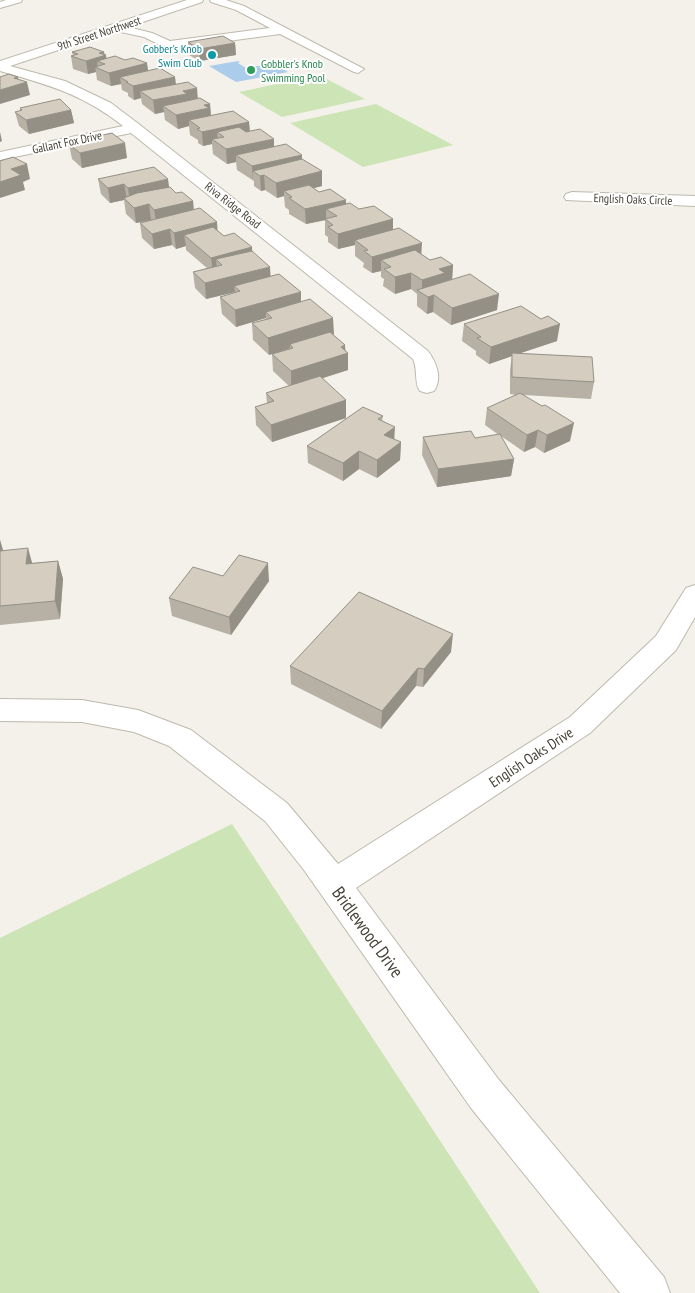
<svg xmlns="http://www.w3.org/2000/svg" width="695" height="1293" font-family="'PT Sans Narrow',sans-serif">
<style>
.green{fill:#cde4b6}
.water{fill:#abcdeb}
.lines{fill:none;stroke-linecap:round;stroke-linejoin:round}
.minor-casing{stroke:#beb9ad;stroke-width:2}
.minor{fill:#fff;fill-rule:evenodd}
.wall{fill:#b6b0a5}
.shaded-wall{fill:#949086}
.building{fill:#d4cdc0;stroke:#949086}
.culture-dot{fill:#0f9aa8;stroke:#fff;stroke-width:2}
.leisure-dot{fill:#2e9e5b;stroke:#fff;stroke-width:2}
.labels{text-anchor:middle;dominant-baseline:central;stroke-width:4;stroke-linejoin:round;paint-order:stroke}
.far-street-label{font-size:12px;fill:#464238;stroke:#fff}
.far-culture-label{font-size:12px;fill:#0d838f;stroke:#fff;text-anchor:end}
.far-leisure-label{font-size:12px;fill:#27864d;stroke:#fff;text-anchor:start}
.street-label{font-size:15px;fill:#464238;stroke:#fff}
.near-street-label{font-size:18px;fill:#464238;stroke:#fff}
</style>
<rect width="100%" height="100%" fill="#f3f1e9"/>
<g class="green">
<polygon points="319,75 365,99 282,117 239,92"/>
<polygon points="376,104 453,145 363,167 290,123"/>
<polygon points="232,824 540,1293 0,1293 0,938"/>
</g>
<polygon class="water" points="238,61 240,62 238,63 246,68 279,62 289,67 283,69 288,72 236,82 209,66"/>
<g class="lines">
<g class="minor-casing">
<g id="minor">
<polygon points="6,0 22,0 21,2 0,8 0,2"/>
<path d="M187,0H203L202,2L128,27L152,33L170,41L270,28L236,10L211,2L210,0H226L244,6L364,69L358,73L354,72L280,34L168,49L144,37L116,31L10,66L65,81L111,103L140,125L428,351C436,362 443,378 434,391L427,393L420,391C414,384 418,369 413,359L131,133L0,160V152L123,126C83,94 48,85 0,71V61Z"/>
<polygon points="572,192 695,196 695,206 566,200 564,197 566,194"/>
<polygon points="695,585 695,617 676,650 590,733 356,888 499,1080 664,1277 670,1293 620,1293 471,1108 304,870 265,821 169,746 134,732 82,722 0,721 0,699 82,700 138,710 191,730 287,803 338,864 570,717 656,636 686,588"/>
</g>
</g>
<use href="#minor" class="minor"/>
</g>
<g class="wall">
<polygon points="188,42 235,43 236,55 200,61 189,55"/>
<polygon points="72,52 105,55 106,58 148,71 175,77 176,84 198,98 210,104 211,116 249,122 250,132 274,147 302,159 322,186 313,188 319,192 359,209 393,219 393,230 421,254 430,260 453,265 452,279 497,310 451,325 433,312 427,314 417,306 417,294 411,289 395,294 383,286 384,279 381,277 381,271 372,273 363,267 364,263 355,256 355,245 338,249 328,242 328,237 325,235 325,220 306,224 289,214 289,210 285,207 284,196 277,198 265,190 261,191 254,186 254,181 237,170 236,162 227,164 213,154 212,144 203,146 198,143 198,140 190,135 189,126 178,129 165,120 164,112 155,114 142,104 141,98 134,100 128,96 128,93 122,90 121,84 111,86 97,80 96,72 88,74 73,69 71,56 73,55"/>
<polygon points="20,108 71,110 74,123 29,134 19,126 15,112 20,111"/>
<polygon points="84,139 127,158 82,168 72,159 69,144 84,141"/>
<polygon points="98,179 169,188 176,193 193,201 194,210 224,236 252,247 252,251 270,276 301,292 301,302 334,334 333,335 345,345 348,370 323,378 346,418 272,442 256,425 255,407 267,403 266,393 289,386 273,371 272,354 290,348 269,355 253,340 252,323 266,319 266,318 236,327 222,314 220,297 235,293 235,292 206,299 195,288 193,272 207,268 186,250 186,246 176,249 172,245 154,249 142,238 140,223 151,220 136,223 126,214 124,200 110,203 101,194"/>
<polygon points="464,324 557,341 520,353 594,382 591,399 524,395 570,441 544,453 535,447 524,452 501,436 514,459 511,476 437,487 422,455 423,437 475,438 499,435 485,425 487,408 516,395 510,394 510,370 512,356 489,364 476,355 476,351 462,341"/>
<polygon points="383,416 382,421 395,440 401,442 400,460 377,478 359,469 343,481 308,463 307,446"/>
<polygon points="0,540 3,550 32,563 58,561 63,579 60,619 0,625"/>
<polygon points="269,581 231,635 172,616 169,598"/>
<polygon points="451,652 423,687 416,686 381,729 291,684 290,666"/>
</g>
<g class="shaded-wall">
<polygon points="235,43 236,55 200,61 199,49"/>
<polygon points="104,52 105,56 106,55 108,68 105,64 97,61 98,68 95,67 96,72 88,74 86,61 99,53"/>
<polygon points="147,63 149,76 120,77 121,84 111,86 109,73"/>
<polygon points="18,77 19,84 27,82 30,95 0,104 0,90 14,78"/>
<polygon points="175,77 176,90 140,91 141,98 134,100 133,86"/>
<polygon points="197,88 198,101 163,106 164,112 155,114 153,100 183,91"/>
<polygon points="210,104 211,118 189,120 189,126 178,129 176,115 204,105"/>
<polygon points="71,110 74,123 29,134 26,120"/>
<polygon points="249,122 250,136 224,137 217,132 218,143 212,139 212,144 203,146 202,132"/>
<polygon points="0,132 2,141 0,142"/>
<polygon points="274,139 274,153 236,155 236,162 227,164 226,149"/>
<polygon points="125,143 127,158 82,168 80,153"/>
<polygon points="302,155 302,170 264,175 265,190 261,191 260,176 253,171 253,181 252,166"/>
<polygon points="27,164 30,179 23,182 25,190 0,198 0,182 11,169"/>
<polygon points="322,171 322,186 289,195 284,191 284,196 277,198 276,183"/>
<polygon points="168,179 170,194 130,203 128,188"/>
<polygon points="124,184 127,199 124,198 124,200 110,203 108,188"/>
<polygon points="346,200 346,215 326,209 326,220 306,224 305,209"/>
<polygon points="193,201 194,216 157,225 154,210"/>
<polygon points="149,204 151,220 136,223 134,208"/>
<polygon points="393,219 393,234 355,240 355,245 338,249 338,234"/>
<polygon points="217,222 218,238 184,235 186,246 176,249 174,233"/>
<polygon points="170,229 172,245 154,249 152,234"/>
<polygon points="422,243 421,259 391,267 381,260 381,271 372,273 372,257"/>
<polygon points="252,247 253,263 222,265 216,259 217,272 213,274 211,258"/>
<polygon points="453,265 452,281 422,292 422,280 439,269"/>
<polygon points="270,267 271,283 234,286 235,292 206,299 205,283"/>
<polygon points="411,273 411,289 395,294 395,277"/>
<polygon points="301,292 301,308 266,312 266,318 236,327 235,310"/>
<polygon points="499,294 497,310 451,325 452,308"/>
<polygon points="434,295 433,312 427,314 428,297"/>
<polygon points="333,318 334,334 293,347 290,344 290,348 269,355 268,338"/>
<polygon points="560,324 557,341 512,356 512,353 512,356 489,364 491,347"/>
<polygon points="345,345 345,354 348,353 348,370 291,388 291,371"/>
<polygon points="346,400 346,418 272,442 271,425"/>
<polygon points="574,423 570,441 544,453 547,435"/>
<polygon points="395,427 394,444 384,435"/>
<polygon points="538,430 535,447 524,452 527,435"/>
<polygon points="401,442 400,460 377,478 377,460"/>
<polygon points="359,451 359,469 343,481 343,463"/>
<polygon points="514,459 511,476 437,487 438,469"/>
<polygon points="0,540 4,554 0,562"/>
<polygon points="28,548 33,566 26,564"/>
<polygon points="58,561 63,579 60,619 55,601"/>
<polygon points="268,563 269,581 231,635 229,617"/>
<polygon points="453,634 451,652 423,687 424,669"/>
<polygon points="418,668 416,686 381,729 382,711"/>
</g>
<g class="building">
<polygon points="223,36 235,43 199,49 188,42"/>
<polygon points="90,47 104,52 99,53 106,55 86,61 71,56 78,54 72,52"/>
<polygon points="115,56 125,60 133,58 147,63 109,73 95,67 105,64 97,61"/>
<polygon points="160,68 175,77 133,86 126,82 128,82 120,77"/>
<polygon points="9,74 18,77 14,78 27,82 0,90 0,77"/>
<polygon points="188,82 197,88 183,91 187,94 153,100 140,91"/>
<polygon points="200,98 210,104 204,105 209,108 176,115 163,106"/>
<polygon points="60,99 71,110 26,120 15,112 22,110 20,108"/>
<polygon points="233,111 249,122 202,132 197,129 200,128 189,120"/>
<polygon points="239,127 246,132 260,129 274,139 226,149 212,139 224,137 217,132"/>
<polygon points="112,133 125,143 80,153 69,144 86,141 84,139"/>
<polygon points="286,144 302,155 252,166 236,155"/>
<polygon points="13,157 27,164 11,169 21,175 0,182 0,161"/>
<polygon points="302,159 322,171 276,183 264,175 260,176 253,171"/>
<polygon points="154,167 168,179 128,188 124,184 108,188 98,179"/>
<polygon points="309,185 319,192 330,189 346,200 305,209 289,198 292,197 284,191"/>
<polygon points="170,187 176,193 182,192 193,201 154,210 149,204 134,208 124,198 137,193"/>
<polygon points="350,203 359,209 374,206 393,219 338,234 328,227 333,225 325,219 337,216 326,209"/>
<polygon points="200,208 217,222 174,233 170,229 152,234 140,223"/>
<polygon points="213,227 224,236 234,233 252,247 211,258 184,235"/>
<polygon points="399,228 422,243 372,257 364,251 368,250 355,240"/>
<polygon points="415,250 430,260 441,257 453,265 439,269 445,273 422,280 411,273 395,277 384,269 391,267 381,260"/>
<polygon points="252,251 270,267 205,283 193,272 222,265 216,259"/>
<polygon points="279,274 301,292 235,310 220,297 240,291 234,286"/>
<polygon points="470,274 499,294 452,308 434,295 428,297 417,290"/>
<polygon points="310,299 333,318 268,338 252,323 272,318 266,312"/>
<polygon points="521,306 541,319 548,316 560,324 491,347 477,338 481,337 464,324"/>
<polygon points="330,332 345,345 341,347 348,353 291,371 272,354 293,348 290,344"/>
<polygon points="512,353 592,357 594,382 512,377"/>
<polygon points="320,376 346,400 271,425 255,407 274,401 266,393"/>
<polygon points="520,393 542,406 545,405 574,423 547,435 538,430 527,435 487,408"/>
<polygon points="363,407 383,416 378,419 395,427 384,435 401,442 377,460 359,451 343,463 307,446"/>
<polygon points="471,431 475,438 500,434 514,459 438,469 423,437"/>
<polygon points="28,548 26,564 58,561 55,601 0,606 0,551"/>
<polygon points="239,555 268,563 229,617 169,598 193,567 223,576"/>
<polygon points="359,592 453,634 424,669 418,668 382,711 290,666"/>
</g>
<circle class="culture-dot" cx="212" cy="55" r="5"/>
<circle class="leisure-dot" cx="251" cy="70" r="5"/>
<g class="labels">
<g class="far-street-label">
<text transform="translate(99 33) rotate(-18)">9th Street Northwest</text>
<text transform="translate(67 142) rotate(-12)">Gallant Fox Drive</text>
<text transform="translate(633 199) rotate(2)">English Oaks Circle</text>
<text transform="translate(233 205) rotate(38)">Riva Ridge Road</text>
</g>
<g class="far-culture-label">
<text x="202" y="48">Gobber's Knob<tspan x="202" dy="14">Swim Club</tspan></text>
</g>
<g class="far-leisure-label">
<text x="261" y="63">Gobbler's Knob<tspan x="261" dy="14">Swimming Pool</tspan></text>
</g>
<g class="street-label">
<text transform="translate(531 757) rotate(-33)">English Oaks Drive</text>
</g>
<g class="near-street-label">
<text transform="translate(368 932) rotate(54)">Bridlewood Drive</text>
</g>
</g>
</svg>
